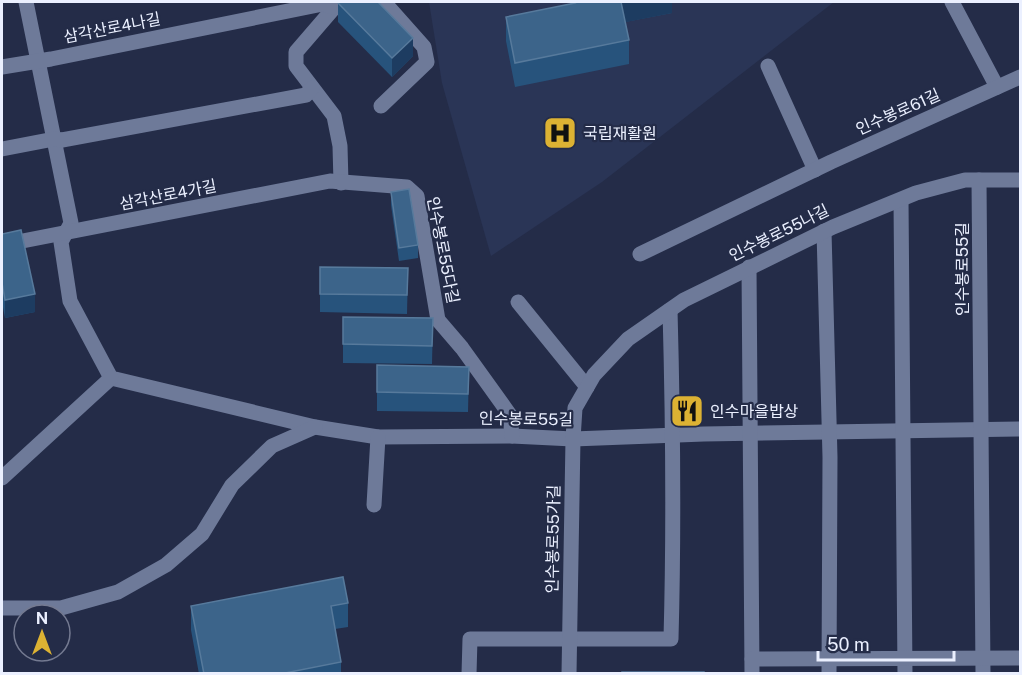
<svg xmlns="http://www.w3.org/2000/svg" width="1022" height="675" font-family="'Public Sans','Noto Sans KR',sans-serif">
<style>
.built{fill:#2a3556}
.lines{fill:none;stroke-linecap:round;stroke-linejoin:round}
.street{stroke:#6e7a99;stroke-width:15}
.wall{fill:#27537c}
.shaded-wall{fill:#1d3c61}
.building{fill:#3c648a;stroke:#577a9c;stroke-width:1.5}
.labels{text-anchor:middle;dominant-baseline:central;stroke-width:4.5;stroke-linejoin:round;paint-order:stroke}
.street-label{font-size:16px;fill:#ebf0ff;stroke:#242c48}
.poi-label{font-size:16px;fill:#ebf0ff;stroke:#242c48;text-anchor:start}
</style>
<rect width="100%" height="100%" fill="#242c48"/>
<polygon class="built" points="429,2 834,2 602,182 491,256 442,83"/>
<g class="lines">
<g class="street">
<polyline points="26,2 71,223 61,242 70,301 111,378 315,427 378,437 512,436 573,439 704,434 1020,429"/>
<polyline points="339,2 296,52 296,66 334,116 340,146 341,183"/>
<polyline points="952,2 997,87"/>
<polyline points="768,66 815,170"/>
<polyline points="2,67 51,59 323,4 334,7"/>
<polyline points="381,106 427,62 424,47 384,2"/>
<polyline points="2,149 54,139 62,140 306,95 312,88"/>
<polyline points="979,180 983,674"/>
<polyline points="901,200 905,674"/>
<polyline points="824,231 830,457 829,674"/>
<polyline points="2,245 330,181 407,187 417,196 438,320 462,348 510,415 512,436"/>
<polyline points="640,254 831,162 1020,77"/>
<polyline points="749,267 752,674"/>
<polyline points="518,302 587,387"/>
<polyline points="2,478 111,378"/>
<polyline points="374,505 378,437"/>
<polyline points="2,608 61,608 118,592 166,565 202,534 232,485 272,446 315,427"/>
<polyline points="752,659 1020,658"/>
<path d="M469,674L470,639H671C674,529 673,420 670,310"/>
<polyline points="569,674 573,439 575,408 594,375 628,339 684,300 833,227 916,193 965,180 1020,180"/>
</g>
</g>
<g class="wall">
<polygon points="570,2 672,2 672,13 625,22 629,40 629,64 515,87 506,41 506,17 570,4"/>
<polygon points="338,3 413,56 392,77 338,22"/>
<polygon points="391,192 418,245 418,258 399,261 391,205"/>
<polygon points="2,234 35,312 5,318 2,302"/>
<polygon points="320,267 408,268 407,314 320,312"/>
<polygon points="343,317 433,318 432,364 343,363"/>
<polygon points="377,365 469,368 468,412 377,411"/>
<polygon points="348,603 348,627 335,629 341,662 341,674 199,674 191,630 191,606"/>
</g>
<g class="shaded-wall">
<polygon points="621,2 672,2 672,13 621,23"/>
<polygon points="413,38 413,56 392,77 392,58"/>
<polygon points="35,294 35,312 5,318 5,300"/>
</g>
<g class="building">
<polygon points="340,2 378,2 413,38 392,58 338,3"/>
<polygon points="574,2 621,2 629,40 515,63 506,17 575,3"/>
<polygon points="409,189 418,245 399,248 391,192"/>
<polygon points="21,230 35,294 5,300 2,283 2,234"/>
<polygon points="320,267 408,268 407,295 320,294"/>
<polygon points="343,317 433,318 432,346 343,344"/>
<polygon points="377,365 469,367 468,394 377,392"/>
<polygon points="343,577 348,603 331,606 341,662 280,674 204,674 191,606"/>
<rect x="622" y="672" width="82" height="2"/>
</g>
<defs>
<g id="hospital-square" transform="scale(1.725)"><rect x="-9" y="-9" width="18" height="18" rx="4" fill="#dcb233" stroke="#242c48"/><path d="M-5-5h3v3.5h4V-5h3V5h-3V1.5h-4V5h-3Z" fill="#111"/></g>
<g id="restaurant-square" transform="scale(1.725)"><rect x="-9" y="-9" width="18" height="18" rx="4" fill="#dcb233" stroke="#242c48"/><path d="M-5-6h1v4h1v-4h1v4h1v-4h1v5L-1.5 .5V6h-2V.5L-5-1ZM5-6V6H3V1.5H1.5Q1.5-4 5-6Z" fill="#111"/></g>
</defs>
<g fill-rule="evenodd">
<use href="#hospital-square" x="560" y="133"/>
<use href="#restaurant-square" x="687" y="411"/>
</g>
<g class="labels">
<g class="street-label">
<text transform="translate(112 28) rotate(-11)">삼각산로4나길</text>
<text transform="translate(898 112) rotate(-24)">인수봉로61길</text>
<text transform="translate(168 195) rotate(-11)">삼각산로4가길</text>
<text transform="translate(779 233) rotate(-26)">인수봉로55나길</text>
<text transform="translate(443 250) rotate(79)">인수봉로55다길</text>
<text transform="translate(962 269) rotate(-90)">인수봉로55길</text>
<text transform="translate(526 419) rotate(1)">인수봉로55길</text>
<text transform="translate(553 539) rotate(-89)">인수봉로55가길</text>
</g>
<g class="poi-label">
<text x="583" y="133">국립재활원</text>
<text x="710" y="411">인수마을밥상</text>
</g>
</g>
<rect width="1022" height="675" fill="none" stroke="#ebf0ff" stroke-width="6"/>
<g transform="translate(42 633)"><circle r="28" fill="#242c48" stroke="#747a91" stroke-width="1.5"/>
<path d="M0-4.5L10 22L0 15L-10 22Z" fill="#dcb233"/>
<text y="-9" font-size="16" font-weight="bold" text-anchor="middle" fill="#ebf0ff">N</text>
</g>
<path d="M818 651v9h136v-9" fill="none" stroke="#ebf0ff" stroke-width="3"/>
<text x="827" y="651" font-size="18" fill="#ebf0ff" stroke="#242c48" stroke-width="4.5" paint-order="stroke">50 m</text>
</svg>
